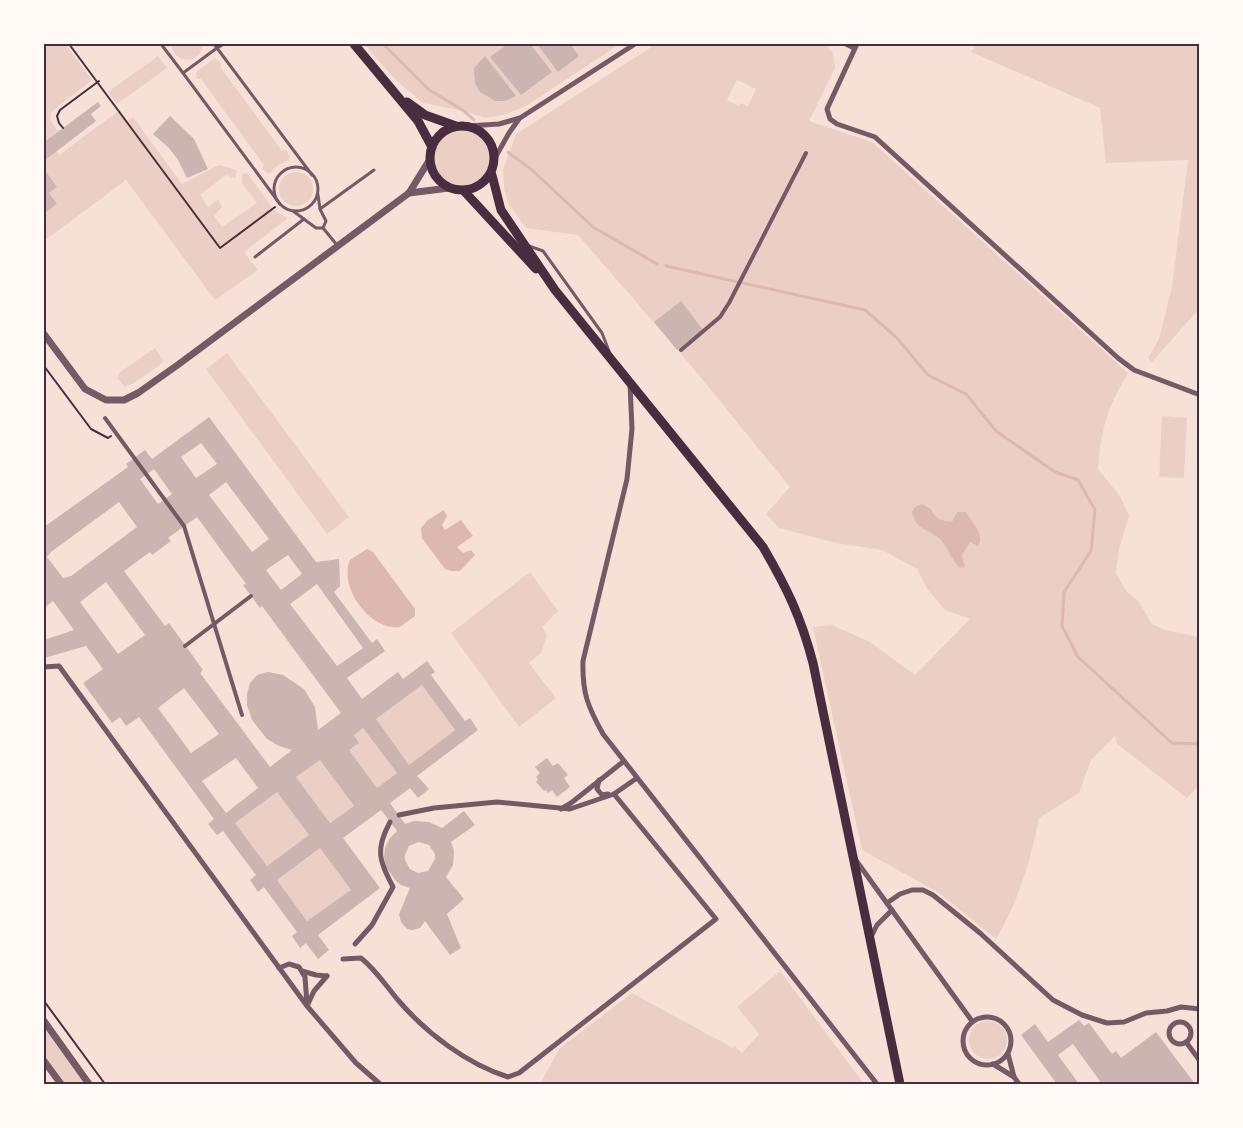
<svg xmlns="http://www.w3.org/2000/svg" width="1243" height="1128" font-family="'Asap Condensed',sans-serif">
<style>
.green{fill:#ebcfc5;fill-rule:evenodd}
.water{fill:#dcb8b0}
.lines{fill:none;stroke-linecap:round;stroke-linejoin:round}
.stream{stroke:#dcb8b0;stroke-width:3}
.building{fill:#ccb4b1;fill-rule:evenodd}
.path{stroke:#4a2c40;stroke-width:2}
.service{stroke:#755966;stroke-width:3}
.pedestrian{stroke:#755966;stroke-width:4}
.minor{stroke:#755966;stroke-width:5}
.tertiary{stroke:#755966;stroke-width:7}
.trunk{stroke:#4a2c40;stroke-width:9}
.neatline{fill:none;stroke:#4a2c40;stroke-width:2}
</style>
<rect width="100%" height="100%" fill="#f7e1d7"/>
<g class="green">
<polygon points="44,44 65,44 92,80 51,112 50,120 58,131 44,142"/>
<path d="M171,44H203C201,65 174,65 171,44Z"/>
<polygon points="364,44 620,44 526,106 504,115 485,118 464,111 423,103 396,80"/>
<path d="M656,44H825L833,53L835,68L809,121L872,142L1128,373C1106,410 1102,427 1098,469L1120,496L1129,516L1119,549L1116,573L1126,591L1139,602L1152,624L1165,630L1199,637V785L1187,798L1117,744L1115,736L1091,760L1079,793L1039,818C1031,860 1018,902 996,939L939,893L862,850L813,627L832,625L870,642L915,675L970,619L945,610L928,590L917,569L882,550L836,543L779,528L766,514L790,487L688,362L578,235L526,228L508,203L504,187L503,170L516,134ZM737,80L756,89L748,106L741,103L739,106L727,100Z"/>
<polygon points="977,44 1199,44 1199,309 1152,362 1148,358 1159,339 1172,286 1188,160 1106,163 1100,108 971,52"/>
<polygon points="158,56 167,68 117,104 108,92"/>
<polygon points="215,58 221,63 221,68 282,151 286,150 290,157 289,160 278,165 269,174 262,169 264,165 201,79 197,79 196,72"/>
<polygon points="120,110 127,121 133,117 182,184 219,165 237,170 235,178 226,175 200,195 208,207 218,199 222,207 214,216 222,227 257,203 242,183 242,174 247,173 275,211 288,218 244,252 258,270 215,300 126,180 44,241 44,214 57,204 49,193 56,187 44,169 44,161 57,151 59,155"/>
<circle cx="463" cy="158" r="32"/>
<circle cx="296" cy="189" r="17"/>
<polygon points="155,348 163,360 162,363 134,383 125,387 117,378 119,373"/>
<polygon points="227,353 349,517 327,534 206,369"/>
<polygon points="1162,416 1187,418 1184,478 1159,477"/>
<polygon points="530,572 558,611 542,627 547,635 541,653 529,663 556,698 519,727 451,633"/>
<polygon points="422,685 455,730 409,765 376,719"/>
<polygon points="363,728 397,773 377,788 349,750 359,743 354,735"/>
<polygon points="320,760 354,806 330,823 296,777"/>
<polygon points="277,792 309,835 267,866 235,823"/>
<polygon points="320,848 351,890 307,921 277,880"/>
<polygon points="780,971 864,1084 540,1084 559,1049 632,993 733,1048 734,1045 742,1053 759,1034 737,1007"/>
<polygon points="44,1021 89,1084 61,1084 44,1061"/>
<circle cx="988" cy="1040" r="19"/>
</g>
<g class="water">
<path d="M922,504L931,509C935,519 942,521 952,522L957,512H966C972,523 985,533 978,546L970,542L962,555L965,567L960,568C951,560 949,549 941,540C930,529 916,531 912,512L915,507Z"/>
<polygon points="444,510 447,516 442,525 445,530 461,520 473,536 457,547 463,553 471,550 475,555 460,571 452,571 445,569 422,538 421,528 428,520"/>
<path d="M367,549L373,552L415,609V616L400,627C370,631 338,587 350,560Z"/>
</g>
<g class="lines">
<g class="stream">
<polyline points="383,44 428,89 464,111 474,120"/>
<polyline points="508,152 532,170 593,227 657,264"/>
<polyline points="666,266 865,310 896,337 928,375 966,394 996,431 1055,472 1078,480 1095,510 1091,551 1064,592 1062,626 1078,657 1172,743 1200,744"/>
</g>
</g>
<g class="building">
<polygon points="508,44 530,44 552,72 521,95 490,57"/>
<polygon points="537,44 570,44 579,56 558,72"/>
<polygon points="485,56 516,96 505,101 495,101 480,92 475,83 474,68"/>
<polygon points="98,102 101,106 91,114 96,121 44,161 44,142"/>
<polygon points="170,116 194,139 208,169 187,178 178,160 169,148 153,134"/>
<polygon points="44,169 57,187 49,193 57,204 44,214"/>
<polygon points="681,301 703,330 677,350 654,322"/>
<path d="M209,417L316,562L339,559L340,586L334,592L372,643L377,639L385,651L347,678L362,699L398,672L403,679L427,661L435,672L431,675L465,721L470,718L478,730L417,776L429,789L418,798L410,788L390,803L405,824L414,821L429,822L442,828L464,811L475,825L451,842L454,851L453,865L446,877L464,899L447,914L461,948L450,955L425,921L420,928L412,930L407,929L401,922L399,914L410,888L401,885L396,881L386,867L384,857L385,848L390,838L397,831L381,810L343,838L380,888L318,935L329,950L318,959L306,943L300,948L292,936L297,932L264,887L258,892L250,880L256,875L223,831L217,835L208,824L214,819L139,717L126,726L120,717L112,723L83,683L103,669L86,646L44,658V640L74,630L53,601L44,608V527L128,467L126,464L145,450L152,459ZM201,443L217,464L196,478L181,457ZM154,469L172,494L158,504L140,479ZM226,482L269,539L252,552L209,495ZM119,502L137,527L71,576L63,578L47,557L51,552ZM197,517L246,584L243,585L260,608L262,606L341,713L318,730L315,707L304,689L283,675L268,672L257,675L250,683L247,694V705L252,720L267,739L279,746L292,750L270,767L200,673L203,670L169,623L165,626L124,571L150,552L152,555L171,541L168,538ZM288,555L302,574L281,590L266,570ZM106,582L145,635L118,654L80,602ZM317,584L363,648L337,666L290,604ZM422,685L455,730L409,765L376,719ZM184,688L219,734L191,753L158,708ZM363,728L397,773L377,788L349,750L359,743L354,735ZM236,758L258,788L226,813L202,781ZM320,760L354,806L330,823L296,777ZM277,792L309,835L267,866L235,823ZM419,842L429,845L435,854V859L428,871L418,873L410,869L405,860V855L409,846ZM320,848L351,890L307,921L277,880Z"/>
<polygon points="547,758 553,766 558,763 568,775 564,778 570,787 557,797 552,790 548,793 546,790 544,791 536,782 538,779 536,777 540,773 535,767"/>
<polygon points="1079,1020 1084,1026 1089,1023 1112,1054 1116,1051 1121,1058 1156,1032 1195,1084 1102,1084 1073,1044 1058,1055 1079,1084 1057,1084 1021,1035 1035,1024 1048,1042"/>
</g>
<g class="lines">
<g class="path">
<polyline points="69,44 220,248 275,207"/>
<polyline points="63,128 59,123 57,116 60,110 99,81"/>
<polyline points="44,366 91,429 108,438 111,436"/>
<polyline points="44,1001 105,1084"/>
</g>
<g class="service">
<polyline points="161,44 183,73 217,48 214,44"/>
<polyline points="224,44 217,48 312,175"/>
<polyline points="183,73 280,204"/>
<circle cx="296" cy="189" r="22"/>
<polyline points="318,195 320,209 326,221 323,228"/>
<polyline points="320,209 374,170"/>
<polyline points="293,211 316,228 323,228"/>
<polyline points="323,228 337,245"/>
<polyline points="529,246 543,251 602,333 609,351"/>
<polyline points="255,257 304,219"/>
</g>
<g class="pedestrian">
<polyline points="681,350 720,317 729,303 806,153"/>
<polyline points="105,418 184,526 242,715"/>
<polyline points="185,646 251,596"/>
</g>
<g class="minor">
<polyline points="846,44 854,48"/>
<polyline points="857,44 827,109 830,119 837,124 875,137 1118,358 1134,370 1200,395"/>
<polyline points="468,126 499,124 520,118 635,44"/>
<polyline points="495,158 509,133 519,119"/>
<path d="M630,384L632,429L627,479L583,661C582,693 588,707 603,734L877,1084"/>
<polyline points="44,667 59,666 307,1006 356,1063 380,1084"/>
<polyline points="599,780 597,789 602,795 608,794"/>
<polyline points="561,809 571,803 624,761"/>
<polyline points="399,815 434,808 497,802 570,809 614,794 637,778"/>
<polyline points="855,859 972,1021"/>
<polyline points="887,903 900,894 912,890 923,890 933,895 980,933 1053,1000 1082,1015 1107,1023 1124,1022 1146,1013 1167,1011 1181,1007 1200,1009"/>
<polyline points="871,937 877,925 892,910"/>
<path d="M355,944L372,925L393,887C379,860 375,850 390,822"/>
<path d="M343,959L361,958C376,970 386,986 398,1000C426,1033 467,1064 508,1077L519,1073L716,919L614,794"/>
<polyline points="279,968 289,964 299,967 305,977 307,1004"/>
<polyline points="302,971 316,975 327,976"/>
<polyline points="308,1004 314,991 327,976"/>
<circle cx="987" cy="1041" r="24"/>
<circle cx="1180" cy="1033" r="11"/>
<polyline points="1186,1042 1200,1061"/>
<polyline points="1008,1054 1014,1077 1019,1084"/>
<polyline points="993,1064 1014,1077"/>
</g>
<g class="tertiary">
<polyline points="409,193 449,188"/>
<polyline points="44,334 85,389 106,400 124,400 138,393 179,364 409,193 430,159"/>
<polyline points="44,1021 89,1084"/>
<polyline points="44,1061 61,1084"/>
</g>
<g class="trunk">
<polyline points="354,44 418,121 432,147"/>
<polyline points="407,102 425,115 456,126"/>
<circle cx="462" cy="158" r="32"/>
<path d="M492,175L501,210L555,290L763,547C787,588 801,617 813,663L900,1084"/>
<polyline points="464,191 536,269"/>
</g>
</g>
<rect width="1243" height="1128" fill="none" stroke="#fffaf5" stroke-width="90"/>
<rect x="45" y="45" width="1153" height="1038" class="neatline"/>
</svg>
